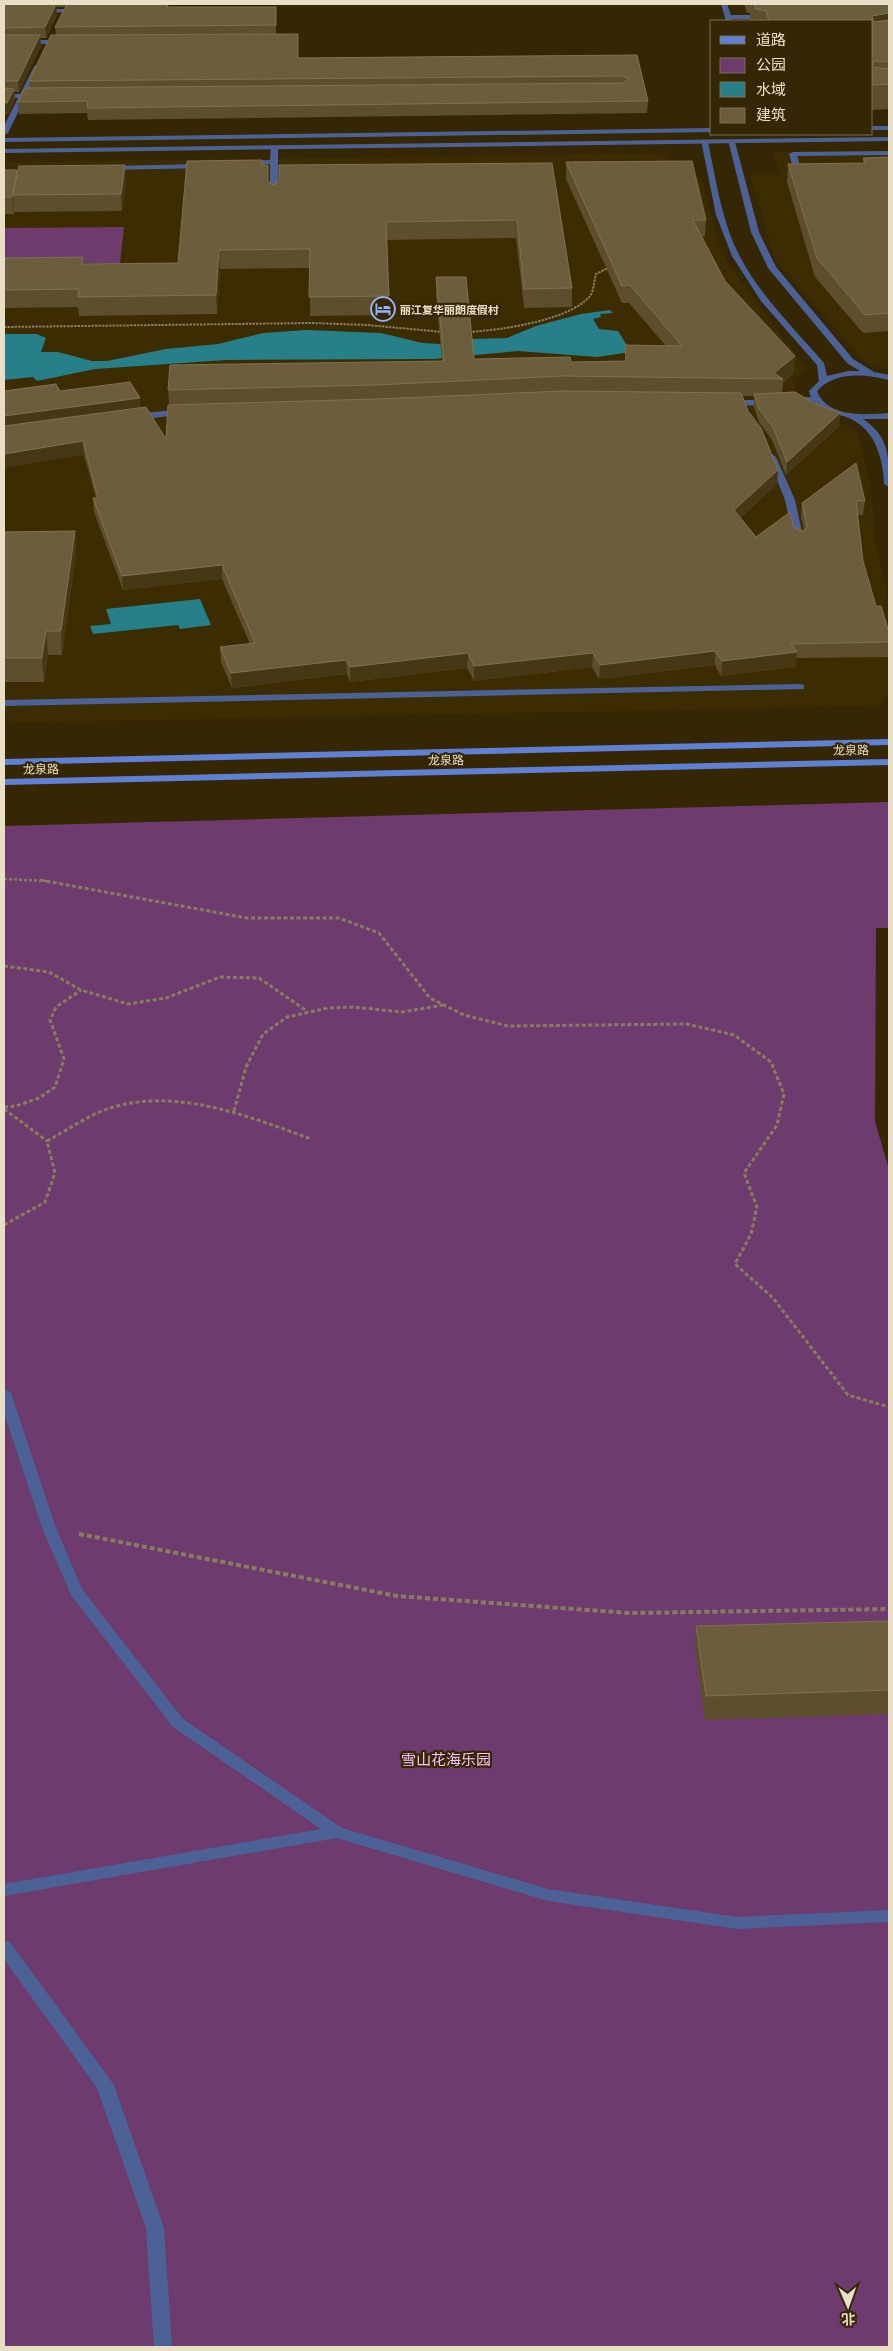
<svg xmlns="http://www.w3.org/2000/svg" width="893" height="2351" font-family="Lato,'Noto Sans SC',sans-serif">
<style>
.built{fill:#3c2c01}
.green{fill:#6d3b6d}
.water{fill:#277f8a}
.lines{fill:none;stroke-linecap:round;stroke-linejoin:round}
.path-far3{stroke:#897d5f;stroke-width:2;stroke-dasharray:2.5 1;stroke-linecap:butt}
.path-far2{stroke:#897d5f;stroke-width:2.5;stroke-dasharray:3 2;stroke-linecap:butt}
.path-far1{stroke:#897d5f;stroke-width:3;stroke-dasharray:4 2.5;stroke-linecap:butt}
.path{stroke:#897d5f;stroke-width:4;stroke-dasharray:5 3;stroke-linecap:butt}
.service{fill:#4c6297;fill-rule:evenodd}
.tertiary{fill:#4c6297;fill-rule:evenodd}
.secondary{fill:#5f80d5;fill-rule:evenodd}
.wall{fill:#5d4e2d}
.shaded-wall{fill:#463815}
.building{fill:#6c5e3d;stroke:#7f7253}
.labels{text-anchor:middle;dominant-baseline:central;stroke-width:4.5;stroke-linejoin:round;paint-order:stroke}
.far-poi-label{font-size:11px;font-weight:bold;fill:#e9dfc7;stroke:#352704;text-anchor:start}
.street-label{font-size:12px;fill:#e9dfc7;stroke:#352704}
.near-park-label{font-size:15px;fill:#fcc2fc;stroke:#352704}
</style>
<rect width="100%" height="100%" fill="#352704"/>
<g class="built">
<polygon points="889,151 889,369 864,362 775,260 750,175 780,174 773,152"/>
<polygon points="667,153 673,177 701,177 719,244 730,266 806,368 795,380 795,393 837,422 851,426 858,434 872,494 875,540 889,606 889,694 877,706 4,723 4,162"/>
</g>
<g class="green">
<polygon points="124,227 120,263 4,264 4,228"/>
<polygon points="889,802 889,928 876,928 875,1121 889,1170 889,2347 4,2347 4,826"/>
</g>
<g class="water">
<polygon points="610,310 613,313 600,314 601,317 593,319 599,329 618,331 631,352 597,357 518,351 434,359 226,360 95,369 37,381 33,377 4,380 4,334 37,334 46,338 41,352 58,352 92,361 107,361 166,349 218,344 263,333 306,330 381,333 422,343 441,344 473,339 507,338 536,326 581,314"/>
<polygon points="200,599 211,625 180,629 178,625 93,634 90,626 111,624 106,609"/>
</g>
<g class="lines">
<g class="path-far3">
<polyline points="4,327 312,323 367,325 443,332"/>
<path d="M469,332C500,330 569,321 590,296C594,291 594,280 596,274L608,268"/>
</g>
<polyline class="path-far2" points="4,879 47,881"/>
<g class="path-far1">
<polyline points="40,880 247,918 339,918 379,933 430,998 464,1015 508,1026 687,1024 734,1035 771,1062 784,1094 777,1125 744,1173 757,1207 751,1234 735,1264 773,1298 848,1395 889,1407"/>
<polyline points="4,966 49,972 81,990 128,1004 166,998 220,977 259,978 307,1011"/>
<polyline points="4,1107 16,1106 39,1098 55,1087 64,1059 50,1020 56,1007 81,990"/>
<polyline points="4,1109 47,1141"/>
<polyline points="234,1111 246,1067 263,1034 287,1017 328,1008 353,1007 402,1012 444,1005"/>
<path d="M4,1225L45,1202L55,1173L47,1141C64,1132 80,1121 97,1113C166,1083 245,1115 311,1139"/>
</g>
<polyline class="path" points="79,1534 397,1596 629,1613 889,1609"/>
<g class="service">
<polygon points="721,4 727,4 731,15 767,15 770,17 767,19 732,19 732,21 726,21"/>
<polygon points="40,9 80,9 83,11 80,13 38,12 37,11"/>
<polygon points="4,40 65,40 68,42 65,44 4,44"/>
<polygon points="35,65 40,66 27,94 38,94 42,96 38,98 25,98 8,133 4,135 4,126 18,98 4,98 4,94 20,94"/>
<path d="M701,140L708,142C715,175 720,210 733,242C753,289 791,325 824,363L827,376L848,371H860L847,363L768,268L751,232L728,140L735,142L759,232L776,267L853,359L874,372L889,375V380C865,374 835,371 817,391C827,418 866,415 889,413V419H863C890,437 889,458 889,487L884,484C883,456 874,427 846,417C841,415 835,415 830,413C824,411 820,405 814,402C806,399 795,407 788,401L792,398L811,397L809,391L819,381L817,365L761,301L732,256L716,215Z"/>
<polygon points="271,146 278,148 278,199 274,201 270,199 270,164 246,165 242,163 246,161 270,160"/>
<polygon points="889,151 889,155 797,156 804,177 800,179 796,177 789,154 793,152"/>
<polygon points="202,164 206,166 205,168 109,170 105,168 109,166"/>
<polygon points="730,400 770,400 774,403 770,406 727,405 726,403"/>
<polygon points="183,409 186,410 186,414 136,420 132,417 136,414"/>
<polygon points="772,454 776,457 795,500 804,541 802,543 796,543 794,541 785,500 768,457"/>
<polygon points="800,684 804,685 804,689 4,706 4,700"/>
<polygon points="4,1389 11,1393 56,1528 82,1589 183,1719 342,1828 548,1889 737,1917 889,1910 889,1922 737,1929 548,1901 337,1838 4,1896 4,1884 321,1829 173,1727 71,1595 42,1528 4,1413"/>
<polygon points="4,1941 10,1942 114,2085 164,2228 172,2347 154,2347 146,2228 97,2088 4,1959"/>
</g>
<g class="tertiary">
<rect x="872" y="126" width="17" height="4"/>
<polygon points="712,128 712,132 4,142 4,138"/>
<polygon points="889,137 889,141 4,153 4,149"/>
</g>
<g class="secondary">
<polygon points="889,739 889,745 4,765 4,759"/>
<polygon points="889,759 889,765 4,785 4,779"/>
</g>
</g>
<g class="wall">
<polygon points="4,4 169,4 168,7 276,7 276,34 299,58 637,55 648,101 647,113 88,120 87,113 19,114 18,102 30,88 29,81 56,35 55,27 66,7 56,7 57,15 46,38 40,38 41,46 19,92 14,92 15,100 8,114 4,115"/>
<polygon points="744,4 889,4 889,109 872,110 872,21 750,21 750,13 747,13"/>
<polygon points="889,157 889,331 863,333 815,277 787,182 788,164 863,164 863,158"/>
<polygon points="566,162 706,220 705,236 702,237 725,281 795,356 793,374 783,383 782,393 814,403 840,413 839,426 786,475 772,440 759,422 754,407 754,396 743,396 748,411 778,470 777,484 740,518 756,537 794,528 803,531 804,530 801,517 802,503 865,501 863,515 858,515 863,561 876,606 889,632 889,657 796,658 796,667 721,676 715,665 599,679 592,667 474,681 467,668 350,682 347,674 232,688 221,662 220,647 250,644 222,579 123,590 94,512 93,498 96,498 84,455 60,391 141,407 166,439 169,405 168,390 442,361 436,295 436,277 474,359 571,362 625,361 625,345 666,346 629,303 622,303 566,179"/>
<polygon points="552,163 572,288 572,307 524,308 516,238 387,240 389,315 310,316 310,268 220,269 217,314 79,316 78,307 4,308 4,258 84,264 178,263 262,165 268,182 273,185"/>
<polygon points="4,170 126,182 122,211 14,212 14,211 14,214 4,214"/>
<polygon points="75,531 76,554 62,655 48,655 44,682 4,682 4,532"/>
<polygon points="889,1621 889,1714 705,1720 695,1650 696,1626"/>
</g>
<g class="shaded-wall">
<polygon points="56,4 57,15 46,38 45,27"/>
<polygon points="889,13 889,33 872,40 872,16"/>
<polygon points="40,35 41,46 19,92 18,81"/>
<polygon points="14,89 15,100 8,114 4,115 4,103"/>
<polygon points="125,165 126,182 122,211 121,194"/>
<polygon points="13,195 14,211 14,214 12,197"/>
<polygon points="219,250 220,269 217,314 216,295"/>
<polygon points="795,356 793,374 783,383 783,379 774,373"/>
<polygon points="140,398 141,411 4,430 4,416"/>
<polygon points="840,413 839,426 786,475 787,462"/>
<polygon points="83,441 84,455 4,468 4,454"/>
<polygon points="778,470 777,484 733,524 734,510"/>
<polygon points="75,531 76,554 62,655 61,631"/>
<polygon points="222,565 222,579 123,590 122,576"/>
<polygon points="46,631 48,655 44,682 42,658"/>
<polygon points="715,651 715,665 599,679 600,665"/>
<polygon points="797,652 796,667 721,676 722,661"/>
<polygon points="468,653 467,668 350,682 350,667"/>
<polygon points="593,653 592,667 474,681 474,666"/>
<polygon points="346,660 347,674 232,688 231,673"/>
</g>
<g class="building">
<polygon points="4,4 56,4 45,27 4,28"/>
<polygon points="67,4 168,4 167,7 276,7 276,25 55,27"/>
<polygon points="754,4 889,4 889,13 872,16 874,22 889,20 889,62 874,61 872,67 889,69 889,84 872,85 872,21 769,21 766,11 756,9"/>
<polygon points="298,34 298,58 637,55 648,101 87,108 88,101 18,102 25,88 623,83 629,79 623,76 29,81 51,35"/>
<polygon points="4,35 40,35 18,81 4,81"/>
<polygon points="4,88 14,89 7,103 4,103"/>
<polygon points="889,157 889,313 865,315 817,258 788,164 866,163 863,158"/>
<polygon points="262,160 262,165 268,165 268,181 273,185 279,181 279,165 552,163 572,288 524,289 517,220 386,222 389,296 309,297 310,249 219,250 216,295 78,297 79,289 4,290 4,258 83,257 82,264 178,263 187,161"/>
<polygon points="692,161 706,220 693,220 725,281 795,356 774,373 783,379 563,376 376,385 168,390 170,365 444,361 436,277 466,277 474,359 570,357 571,362 626,361 625,345 682,346 630,285 622,286 566,162"/>
<polygon points="125,165 121,194 13,195 19,166"/>
<polygon points="4,170 17,170 12,197 4,197"/>
<polygon points="130,382 140,398 4,416 4,391 56,384 60,391"/>
<polygon points="563,391 741,393 748,411 761,428 778,470 734,510 756,537 790,512 794,528 803,531 807,527 802,503 856,463 865,501 856,501 863,561 876,606 881,606 889,632 889,642 791,644 797,652 722,661 715,651 600,665 593,653 474,666 468,653 350,667 346,660 231,673 220,647 255,643 222,565 122,576 93,498 98,498 83,441 4,454 4,426 146,407 166,439 168,405 376,399"/>
<polygon points="795,392 814,403 840,413 787,462 773,427 759,409 754,394"/>
<polygon points="75,531 61,631 46,631 42,658 4,658 4,532"/>
<polygon points="889,1621 889,1690 706,1696 696,1626"/>
</g>
<defs>
<g id="hotel-ring" transform="scale(1.25)"><circle r="9.5" fill="#352704" stroke="#98b6fd" stroke-width="1.5"/><path d="M-6-4.5h1.5V1H6V5H4.5V3h-9V5H-6ZM-4 0a1.8 1.8 0 1 1 3.6 0ZM.5 0V-2.5h3Q6-2.5 6 0Z" fill="#98b6fd"/></g>
</defs>
<g fill-rule="evenodd">
<use href="#hotel-ring" x="383" y="309"/>
</g>
<g class="labels">
<g class="far-poi-label">
<text x="400" y="309">丽江复华丽朗度假村</text>
</g>
<g class="street-label">
<text transform="translate(851 750) rotate(-1)">龙泉路</text>
<text transform="translate(446 760) rotate(-1)">龙泉路</text>
<text transform="translate(41 769) rotate(-1)">龙泉路</text>
</g>
<g class="near-park-label">
<text x="446" y="1759">雪山花海乐园</text>
</g>
</g>
<rect width="893" height="2351" fill="none" stroke="#e9dfc7" stroke-width="10"/>
<rect x="710" y="20" width="162" height="115" fill="#352704" stroke="#7d7152"/>
<rect x="720" y="36" width="25" height="8" fill="#5f80d5" stroke="#7d7152"/>
<text x="756" y="45" font-size="15" fill="#e9dfc7">道路</text>
<rect x="720" y="58" width="25" height="15" fill="#6d3b6d" stroke="#7d7152"/>
<text x="756" y="70" font-size="15" fill="#e9dfc7">公园</text>
<rect x="720" y="82" width="25" height="15" fill="#277f8a" stroke="#7d7152"/>
<text x="756" y="95" font-size="15" fill="#e9dfc7">水域</text>
<rect x="720" y="108" width="25" height="15" fill="#6c5e3d" stroke="#7d7152"/>
<text x="756" y="120" font-size="15" fill="#e9dfc7">建筑</text>
<g transform="translate(848 2306) rotate(178)" stroke="#352704" stroke-width="4" paint-order="stroke">
<path d="M0-4L9 19L0 12L-9 19Z" fill="#e9dfc7"/>
<text y="-8" font-size="14" font-weight="bold" text-anchor="middle" fill="#e9dfc7">北</text>
</g>
</svg>
